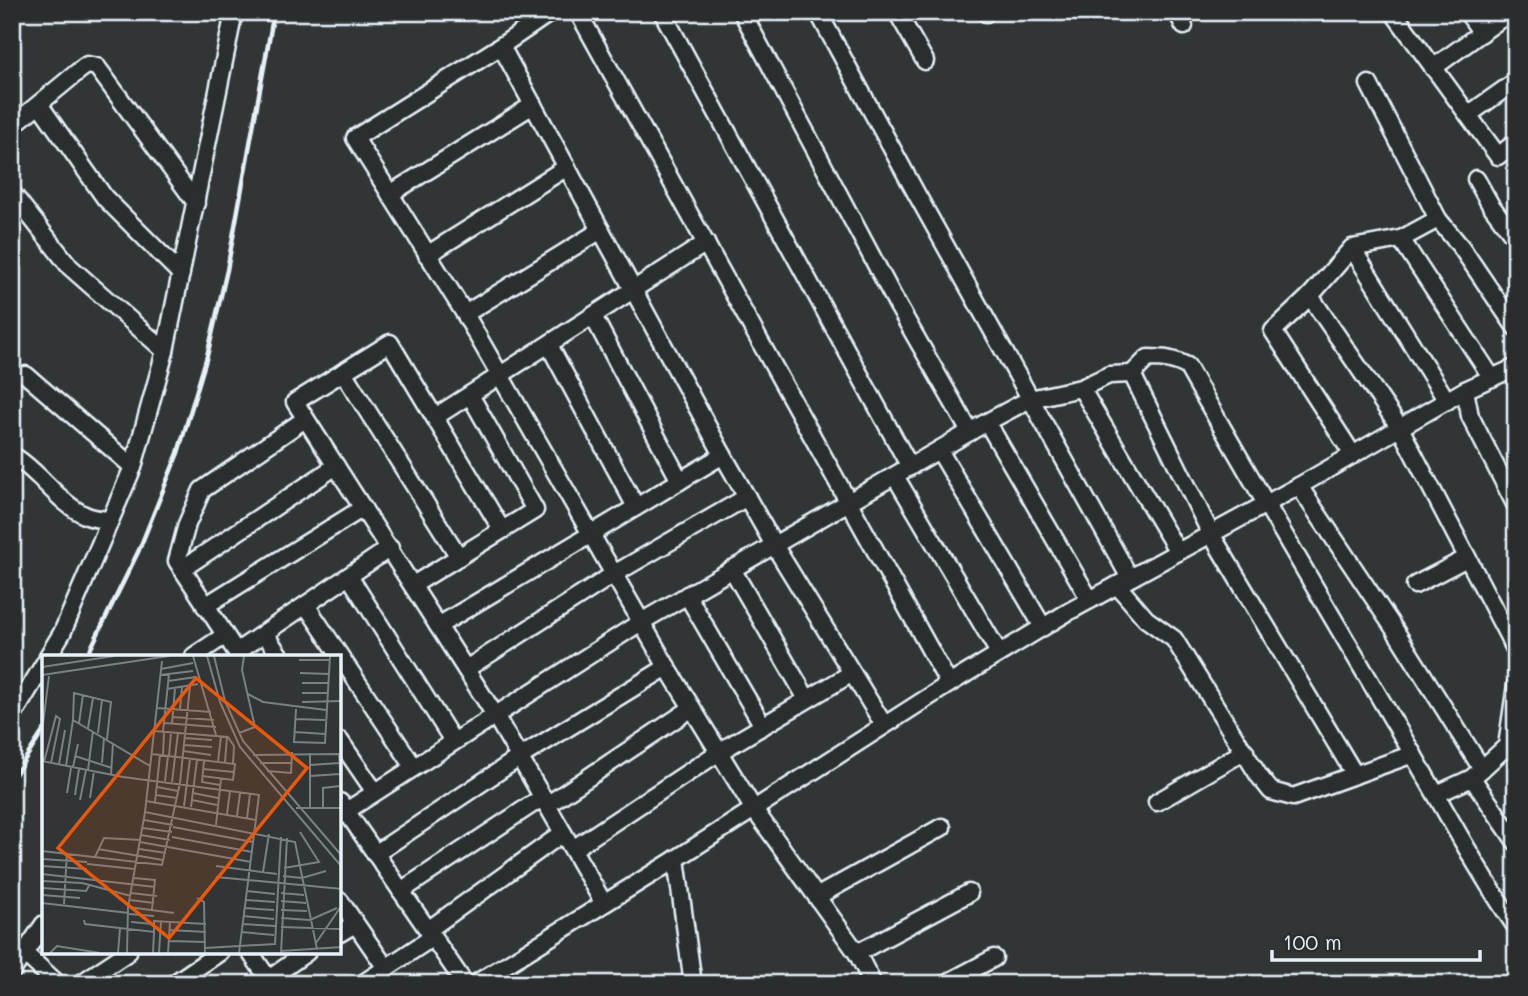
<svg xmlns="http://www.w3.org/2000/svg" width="1528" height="996" font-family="Mali,sans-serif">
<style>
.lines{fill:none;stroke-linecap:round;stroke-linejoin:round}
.minor-casing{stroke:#e8f1f8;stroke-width:21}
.minor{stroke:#2a2d2e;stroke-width:16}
.rail{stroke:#e8f1f8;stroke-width:4.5}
.inset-road{fill:none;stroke:#7b8084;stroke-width:2}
.view{fill:#e8590c;fill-opacity:0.15;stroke:#e8590c;stroke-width:3.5}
.inset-edge{fill:none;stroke:#e8f1f8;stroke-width:3.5}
</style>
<rect width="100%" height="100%" fill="#323536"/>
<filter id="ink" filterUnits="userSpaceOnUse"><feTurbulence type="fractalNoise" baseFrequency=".0143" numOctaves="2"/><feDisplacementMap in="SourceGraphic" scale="14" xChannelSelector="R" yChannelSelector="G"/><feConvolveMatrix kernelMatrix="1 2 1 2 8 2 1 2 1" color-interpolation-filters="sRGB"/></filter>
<g filter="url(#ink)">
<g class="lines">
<g class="minor-casing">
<g id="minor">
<polyline points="551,12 501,46 355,138 465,314 667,667 753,808 857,953 873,984"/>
<polyline points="578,12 949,684"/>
<polyline points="662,12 910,467"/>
<polyline points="742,12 898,306 970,432"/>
<polyline points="818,12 916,193 1130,578"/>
<polyline points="897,12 925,61"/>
<polyline points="985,12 986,13"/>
<polyline points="1177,12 1184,26"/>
<polyline points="1393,12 1498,156 1516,142"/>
<polyline points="1467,12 1482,33"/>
<polyline points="501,46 723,455 774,545 884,725"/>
<polyline points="1433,68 1510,12"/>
<polyline points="1369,84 1438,219 1461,247 1516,328"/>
<polyline points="39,104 105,198 181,274"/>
<polyline points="1468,115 1516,81"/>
<polyline points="12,126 80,70 87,65 97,67 196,203"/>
<polyline points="1476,179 1490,204 1516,239"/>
<polyline points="12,193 70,267 165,351"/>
<polyline points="390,194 533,105"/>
<polyline points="1401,239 1492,378"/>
<polyline points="1352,248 1447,401"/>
<polyline points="427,255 567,167"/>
<polyline points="1310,296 1400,428 1516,651"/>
<polyline points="465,314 601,230"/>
<polyline points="593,316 680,481"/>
<polyline points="549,345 636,507"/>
<polyline points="343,372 459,557"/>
<polyline points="1132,374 1211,534 1355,775"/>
<polyline points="26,375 133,467"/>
<polyline points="1081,388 1178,552"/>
<polyline points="1465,390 1470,416 1516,506"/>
<polyline points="435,417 706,243"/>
<polyline points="987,422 1090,600"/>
<polyline points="939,450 1043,627"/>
<polyline points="1353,455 1273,331 1310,296 1352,248 1401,239 1438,219"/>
<path d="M12,458L15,457C41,473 59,504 87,516C94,519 102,519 109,520"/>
<polyline points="895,476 999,653"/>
<polyline points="1299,486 1393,627 1482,769"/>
<polyline points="502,530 390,343 295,402 495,715 603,902"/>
<polyline points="182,569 336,466"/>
<polyline points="732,569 807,699"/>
<polyline points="349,576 453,741"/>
<polyline points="413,585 535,510 470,395"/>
<polyline points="1117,585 1146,619 1174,639 1259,776 1271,791 1293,797 1413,754"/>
<polyline points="1415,585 1467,558"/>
<polyline points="687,595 763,726"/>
<polyline points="306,605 414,767"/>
<polyline points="205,606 363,508"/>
<polyline points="438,626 723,455"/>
<polyline points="264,633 280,656"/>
<polyline points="236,652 390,548"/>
<polyline points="48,656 62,633 133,467 165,351 234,12"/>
<polyline points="194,656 224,636"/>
<polyline points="239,656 177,561 187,524 202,490 305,419"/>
<polyline points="466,669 614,574 747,497"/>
<polyline points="12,717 44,664"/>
<polyline points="340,741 375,792"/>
<polyline points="1472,778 1516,842"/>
<polyline points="1437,794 1472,778 1507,746 1516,685"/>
<polyline points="340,802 465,984"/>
<polyline points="1157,802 1245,751"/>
<polyline points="547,805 692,708"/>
<path d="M340,815L641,622L987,422L1030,399L1081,388L1109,375L1132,374L1148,358C1164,358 1173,359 1187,366C1258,492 1331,615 1404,739C1441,802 1475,867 1516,927"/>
<polyline points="573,849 719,752 852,673"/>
<polyline points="375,854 520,757 667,667"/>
<polyline points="676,859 693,984"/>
<polyline points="401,891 543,797"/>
<polyline points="818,896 942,827"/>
<polyline points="340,901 386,968"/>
<polyline points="428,930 563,833"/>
<polyline points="340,933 355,924"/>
<polyline points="250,952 272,984"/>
<polyline points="24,953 58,984"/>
<polyline points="857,953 969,893"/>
<polyline points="12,971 44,924"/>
<polyline points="80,984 128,952"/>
<polyline points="173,984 220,952"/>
<polyline points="262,984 307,952"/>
<polyline points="362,984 433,937"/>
<polyline points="475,984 676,859 949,684 1068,612 1299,486 1465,390 1516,367"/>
<polyline points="945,984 994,958"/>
</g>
</g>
<use href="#minor" class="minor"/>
<g class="rail">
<polyline points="87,656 139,550 178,453 207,356 227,270 274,12"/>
<polyline points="12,779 44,730"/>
</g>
</g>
</g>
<g transform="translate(42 655)">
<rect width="299" height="299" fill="#323536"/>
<path class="inset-road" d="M151,1L174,80M165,1L178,47L198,92L300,212M172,1L183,46L201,86L300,201M257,5H288M0,12L72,1M119,14L151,8M258,18L287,19M0,20L127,1M118,20L151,16M126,26L154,22M260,28H286M125,34L156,29M260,38H286M206,39L221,47L284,55M260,47L300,46M115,53L169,57M138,54L140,32M254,54L252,87L283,88L288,1M131,62L172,65M254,64L283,65M31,65L32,38L69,47L65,84M37,68L41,40M122,68L174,72M130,69L133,33M46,73L51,43M112,76L186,82L192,91L191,109M121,76L127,19M0,77L7,21M253,77L283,79M56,78L60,45M197,78L213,72L200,15L202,1M143,83L170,85M142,90L170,92M141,96L169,100M268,98V153M110,99L193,109L191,125L160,121M121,100L122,77M211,100L297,99L300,144M33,101L70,113M127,101L129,77M0,106L81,122L217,140L197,298M162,106L160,127L178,130M2,107L14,61L18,64L9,108M176,107L179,81M183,107L185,82M60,108L62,83M218,108H250M17,109L23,75M268,110L297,108M24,111L31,65L108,111M31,112L36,89M161,114L192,117M46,115L51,76M225,116L249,118L250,97M69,120L71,88M268,121L298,119M123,126L126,101M130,127L136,78M115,132L136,136M25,138L29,113M151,138L176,143M33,140L37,114M114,140L135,143M48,143L52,116M38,145L44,115M150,145L175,150M104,146L214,165M113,147L118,100M142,151L148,104M149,152L155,105M254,153H300M281,153V133L298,131M103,157L253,187L275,294M185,159L188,136M195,161L198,138M205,163L208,139M102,165L131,170M174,170L179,124M131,172L211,187M101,173L130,177M99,180L128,185M130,182L210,197M98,187L209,207M56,194L121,205M97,194L124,198M0,196L120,210L138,128L148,31M53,202L62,183L99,185M0,204L45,207M45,209L93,214M0,211L45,214M174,211L235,219M242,213L277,207L258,177M221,217L227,179M0,219L113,232M241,221L260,223L284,216M174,222L300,234M92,223L113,225L110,254M0,226L40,228L89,241M0,233L44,236L47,231M205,236L233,239M89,238L115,241M239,238L262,240M0,240L38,243M155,243L162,247L163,298M88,245L112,248M204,245L233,247M239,246L264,248M0,248L87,258M22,249L25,198M86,252L132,258M202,253L232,255M239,255L265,256M87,259L112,261M201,261L232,264M239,263L268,265L295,253M42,265L43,269L112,277V266L164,269M89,267L111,269M200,269L233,271M239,272L300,274M127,275L164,277M199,277L232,280M127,286L164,287M274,288L300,250M163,293L233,289L239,182M239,296L300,292M8,298L15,291L58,298M76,298L78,273M85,298L86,252L103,157L120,6M111,298L112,277M117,298L119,266M126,298L128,267M239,298L245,183"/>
<path class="view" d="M154,23L265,113L127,283L16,193Z"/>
<rect width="299" height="299" class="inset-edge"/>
</g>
<rect width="1528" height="996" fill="none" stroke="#2a2d2e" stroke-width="42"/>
<rect x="21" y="21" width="1486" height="954" fill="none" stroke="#e8f1f8" stroke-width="2.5" filter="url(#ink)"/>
<path d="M1272 950v10h208v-10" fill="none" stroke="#e8f1f8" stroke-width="3.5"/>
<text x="1283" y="950" font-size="21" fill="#e8f1f8" stroke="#2a2d2e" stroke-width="5" paint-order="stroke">100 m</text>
</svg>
